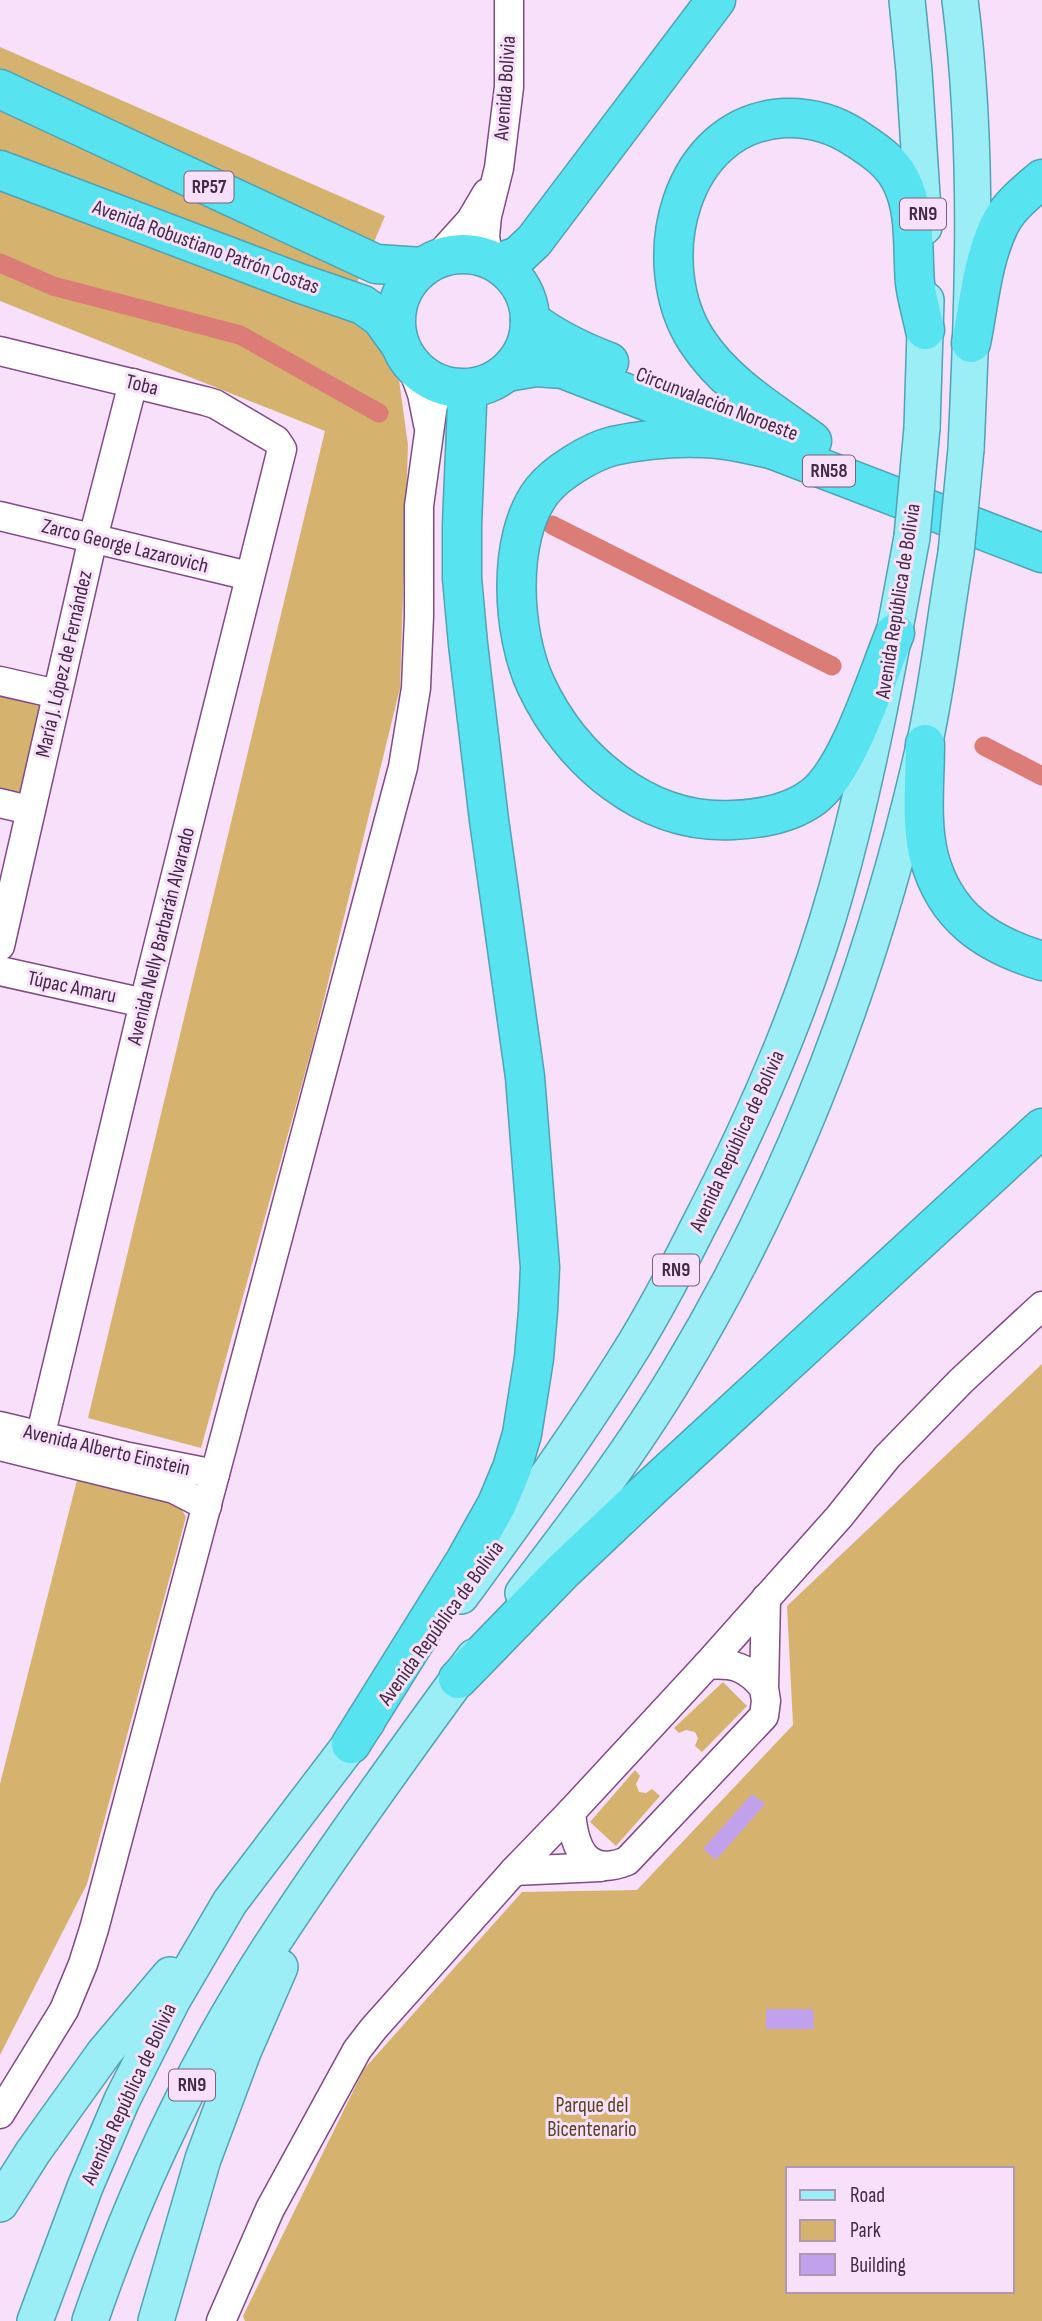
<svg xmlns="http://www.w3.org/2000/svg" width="1042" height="2321" font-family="'Sofia Sans Condensed',sans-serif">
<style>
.green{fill:#d5b36e;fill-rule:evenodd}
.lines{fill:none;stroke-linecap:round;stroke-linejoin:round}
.canal{stroke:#dc7c77;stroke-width:19}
.building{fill:#c1a1eb}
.minor-casing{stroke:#804a85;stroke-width:31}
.major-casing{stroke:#50a2b4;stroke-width:38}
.highway-casing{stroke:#50a2b4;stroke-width:41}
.minor{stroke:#fff;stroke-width:28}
.major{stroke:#9beef6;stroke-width:35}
.highway{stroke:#58e3f0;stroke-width:38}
.major-bridge-casing{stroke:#50a2b4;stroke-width:38;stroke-linecap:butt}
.major-bridge{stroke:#9beef6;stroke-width:35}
.labels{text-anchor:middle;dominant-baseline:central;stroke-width:6;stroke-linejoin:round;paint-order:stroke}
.shield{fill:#f8e0fa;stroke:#79617b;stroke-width:2}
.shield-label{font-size:19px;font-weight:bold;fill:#422a44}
.street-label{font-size:21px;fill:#422a44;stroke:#f8e0fa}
.park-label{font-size:21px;fill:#57451f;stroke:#f8e0fa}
</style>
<rect width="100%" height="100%" fill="#f8e0fa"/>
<g class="green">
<polygon points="0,47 385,216 344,313 396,358 408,445 400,688 313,1044 201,1448 88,1418 325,431 0,301"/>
<polygon points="0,684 46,695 24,793 0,788"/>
<path d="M1042,1364V2321H245L243,2316L364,2069L522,1892L637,1890L793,1725L787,1606ZM788,2169H1012V2291H788Z"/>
<polygon points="77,1480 179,1505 186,1517 87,1884 0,2055 0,1784"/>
<polygon points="723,1682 747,1706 702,1752 695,1746 698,1738 695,1732 686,1730 679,1733 674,1728"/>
<polygon points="635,1770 640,1776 636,1784 639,1792 646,1793 652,1789 660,1796 616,1846 590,1822"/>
</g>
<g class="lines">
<g class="canal">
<polyline points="0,263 53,286 240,335 379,413"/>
<polyline points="552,525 832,666"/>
<polyline points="984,746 1042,776"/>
</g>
</g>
<g class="building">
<polygon points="752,1794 765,1804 716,1860 703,1849"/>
<polygon points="766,2009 813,2009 814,2029 766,2029"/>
</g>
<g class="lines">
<g class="minor-casing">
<g id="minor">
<polyline points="488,258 485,236 487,216 499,168 509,87 509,0"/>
<polyline points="435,260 471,220 487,193"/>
<polyline points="0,351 205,401 215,404 276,440 282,449 144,1003 36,1454"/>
<polyline points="411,363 422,394 428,424"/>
<polyline points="0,516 249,576"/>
<polyline points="0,681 57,694"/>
<polyline points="0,803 29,810"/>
<polyline points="0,946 93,538 133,383"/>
<polyline points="0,971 144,1003"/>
<polyline points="0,1426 129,1457 215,1474"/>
<polyline points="0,1446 174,1489 207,1506"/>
<polyline points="707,1665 839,1517 887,1457 961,1381 1042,1306"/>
<path d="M764,1688C747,1667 734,1663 707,1665L571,1812C574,1847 585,1878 627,1861L764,1716L766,1701L764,1688L766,1598"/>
<polyline points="514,1871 600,1867"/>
<polyline points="0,2114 64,2010 83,1964 94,1929 403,767 416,688 419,616 419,506 433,404 444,385"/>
<polyline points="221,2321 270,2209 357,2050 374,2028 514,1871 571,1812"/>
</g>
</g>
<g class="major-casing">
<g id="major">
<polyline points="907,0 914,71 924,227"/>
<path d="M960,0C979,148 973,300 966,449"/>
<polyline points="922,428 926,300"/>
<path d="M523,1593C577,1522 632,1450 678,1373C795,1179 874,966 924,746C938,683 945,617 956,553"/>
<path d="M461,1596C521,1514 581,1431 634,1345C657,1307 678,1267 698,1227C754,1120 803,1008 836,891C869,775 890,656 912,537"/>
<polyline points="0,2204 33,2152 104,2053 170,1975"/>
<polyline points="35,2321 85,2187 122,2100 172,2001 230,1902 367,1722"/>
<path d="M90,2321C135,2189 196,2061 272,1944C336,1846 405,1751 474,1657"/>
<polyline points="156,2321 203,2159 243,2052 280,1967"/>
</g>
</g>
<g class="highway-casing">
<g id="highway">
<polyline points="0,89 376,264 423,267"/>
<polyline points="0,170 299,283 363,305 381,318 399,343"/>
<circle cx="463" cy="321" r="67"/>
<polyline points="498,263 518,256 534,241 716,0"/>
<path d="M530,320C555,339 580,351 609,362"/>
<path d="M971,343C979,304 982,258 1001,222C1010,205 1028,191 1042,179"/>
<polyline points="507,372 536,367 563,369 1042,553"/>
<path d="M812,441C771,411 725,384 697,341C646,263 679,124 784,118C809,117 834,124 854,137C872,149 890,160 900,179C917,210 912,250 915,283C917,299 922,315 925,330"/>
<path d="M780,451C755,446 728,438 702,438C674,437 641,440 613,446C590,452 556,473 542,491C506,538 512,634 536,685C571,760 646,825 733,820C761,819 790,814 813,797C849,770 877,676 895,633"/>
<path d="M925,744C925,780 920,822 929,857C945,917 986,944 1042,961"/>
<polyline points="458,1679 564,1570 654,1485 1042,1128"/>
<polyline points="351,1744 465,1561 497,1504 512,1468 522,1434 534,1358 538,1311 540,1267 525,1077 489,820 468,644 462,578 462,525 467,405 463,395 458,388"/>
</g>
</g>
<use href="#minor" class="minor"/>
<use href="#major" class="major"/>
<use href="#highway" class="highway"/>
<g class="major-bridge-casing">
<g id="major-bridge">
<polyline points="912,537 922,428"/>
<polyline points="956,553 966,449"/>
</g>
</g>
<use href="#major-bridge" class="major-bridge"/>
</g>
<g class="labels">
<g class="shield">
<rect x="184.5" y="171.5" width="49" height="31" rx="5"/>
<rect x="900" y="198.5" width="46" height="31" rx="5"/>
<rect x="803" y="455.5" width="52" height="31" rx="5"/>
<rect x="653" y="1254.5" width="46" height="31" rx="5"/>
<rect x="169" y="2069.5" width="46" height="31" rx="5"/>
</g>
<g class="shield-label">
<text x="209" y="187">RP57</text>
<text x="923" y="214">RN9</text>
<text x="829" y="471">RN58</text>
<text x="676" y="1270">RN9</text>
<text x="192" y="2085">RN9</text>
</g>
<g class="street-label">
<text transform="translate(505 88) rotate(-86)">Avenida Bolivia</text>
<text transform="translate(206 247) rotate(20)">Avenida Robustiano Patrón Costas</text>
<text transform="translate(142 385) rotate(14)">Toba</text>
<text transform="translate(717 404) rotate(21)">Circunvalación Noroeste</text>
<text transform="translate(125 546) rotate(14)">Zarco George Lazarovich</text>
<text transform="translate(898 601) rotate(-81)">Avenida República de Bolivia</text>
<text transform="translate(64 664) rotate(-77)">María J. López de Fernández</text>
<text transform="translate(161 936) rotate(-76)">Avenida Nelly Barbarán Alvarado</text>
<text transform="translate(72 987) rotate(12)">Túpac Amaru</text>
<text transform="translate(737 1141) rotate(-65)">Avenida República de Bolivia</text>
<text transform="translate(107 1450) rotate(13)">Avenida Alberto Einstein</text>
<text transform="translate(441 1623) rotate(-54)">Avenida República de Bolivia</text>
<text transform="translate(129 2094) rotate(-65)">Avenida República de Bolivia</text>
</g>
<g class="park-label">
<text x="592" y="2105">Parque del<tspan x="592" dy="24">Bicentenario</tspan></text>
</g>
</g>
<rect x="786" y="2167" width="228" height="126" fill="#f8e0fa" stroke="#af97b1" stroke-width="2"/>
<rect x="800" y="2190" width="35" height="10" fill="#9beef6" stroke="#af97b1" stroke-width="2"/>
<text x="850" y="2202" font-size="21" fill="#422a44">Road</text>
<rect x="800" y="2220" width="35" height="21" fill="#d5b36e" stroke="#af97b1" stroke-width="2"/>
<text x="850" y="2237" font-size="21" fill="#422a44">Park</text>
<rect x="800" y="2254" width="35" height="21" fill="#c1a1eb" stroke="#af97b1" stroke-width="2"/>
<text x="850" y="2272" font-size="21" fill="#422a44">Building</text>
</svg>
